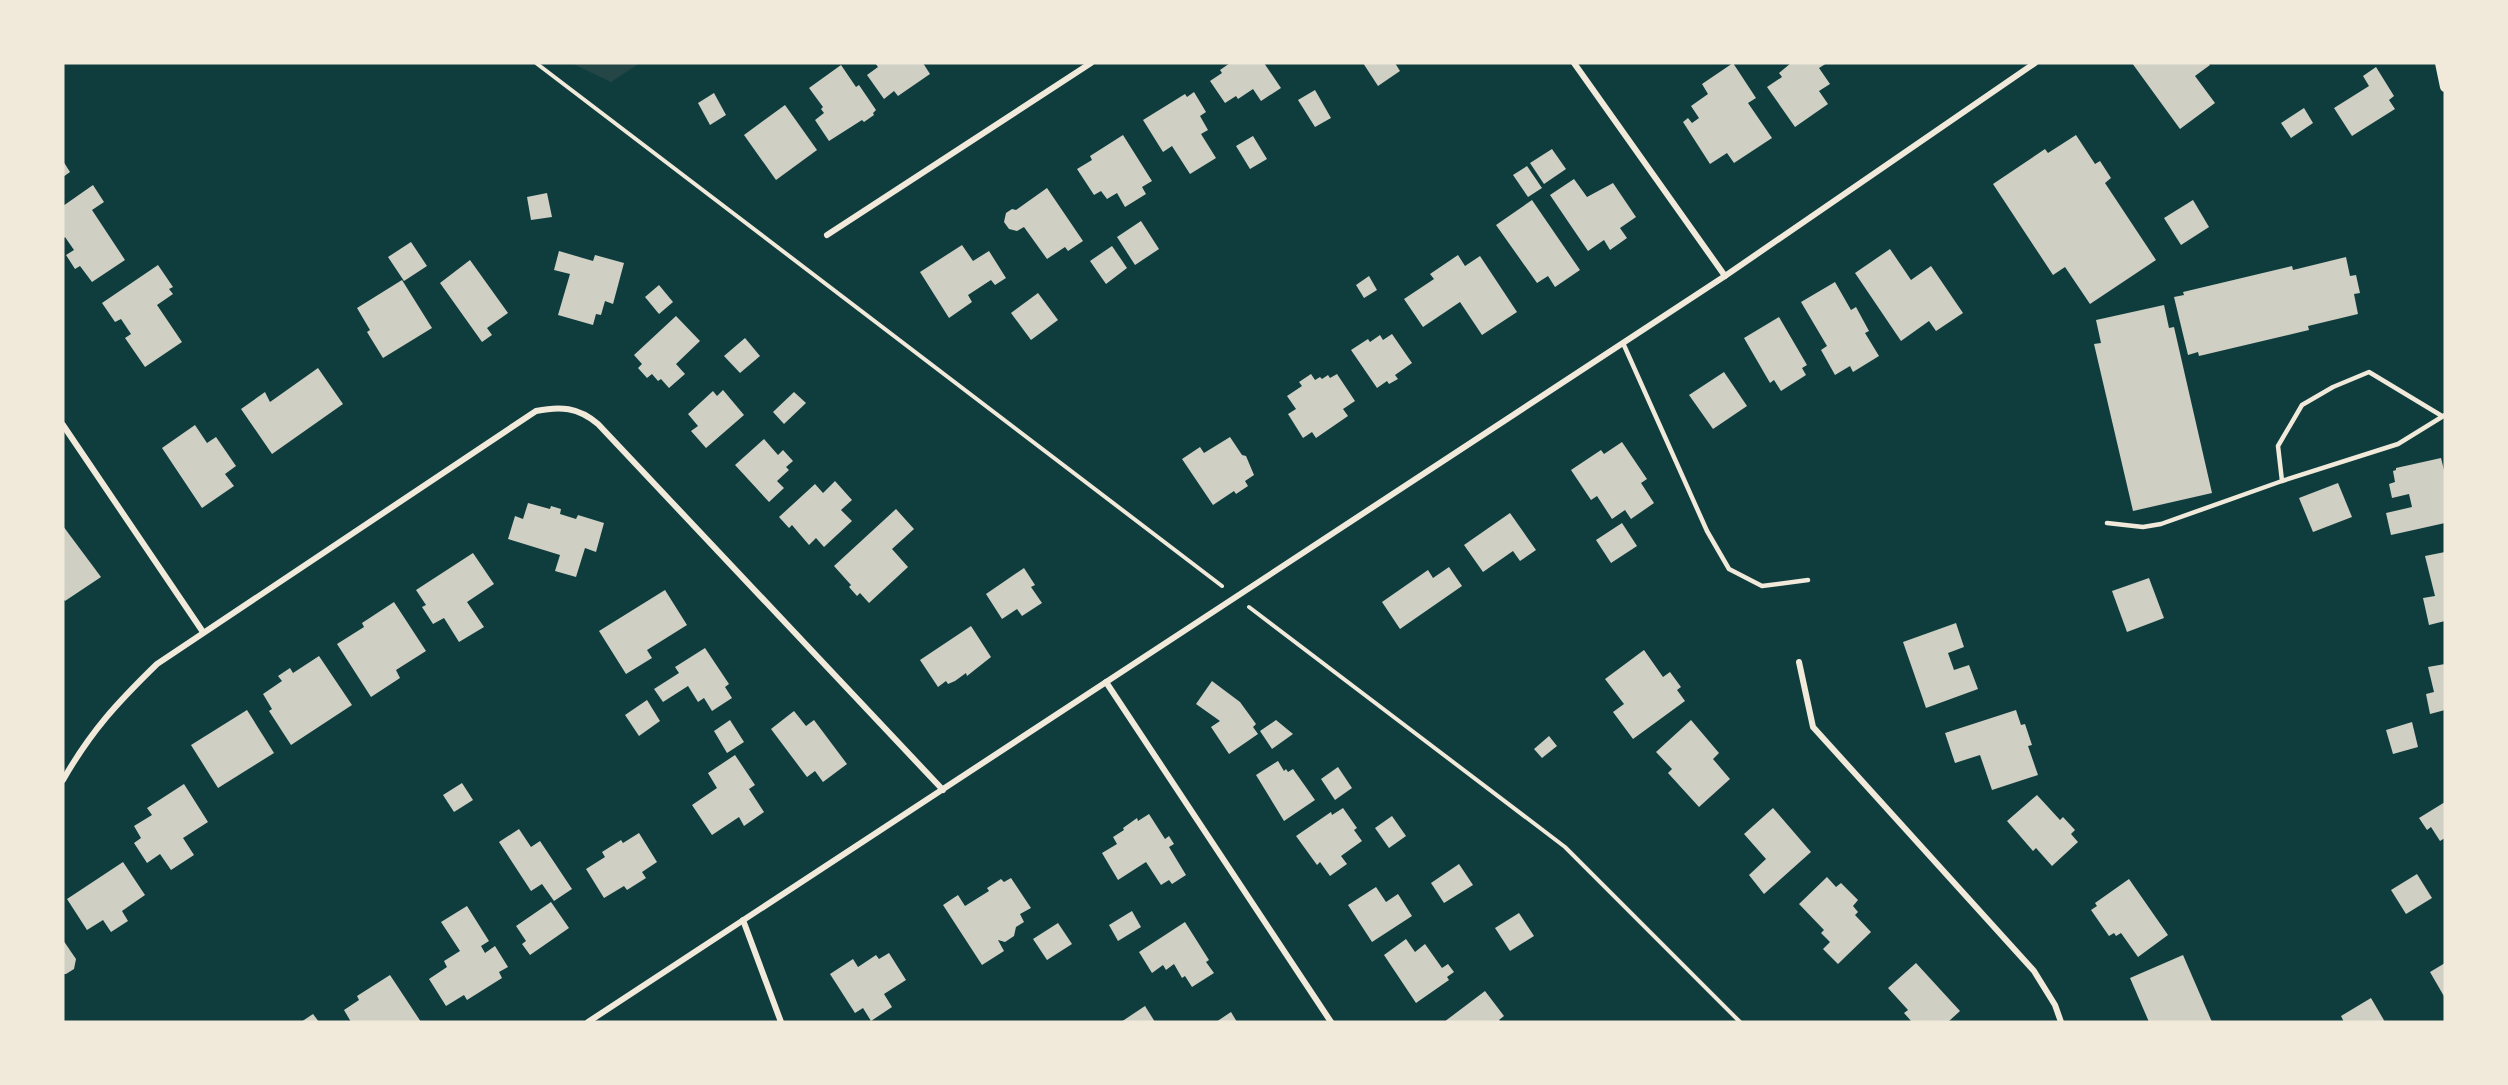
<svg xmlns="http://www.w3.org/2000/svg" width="2508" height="1085" font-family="Karla,sans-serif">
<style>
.green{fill:#244646}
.building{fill:#cfcfc3}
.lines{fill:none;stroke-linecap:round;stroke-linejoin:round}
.path{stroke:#f1e9da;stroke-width:4}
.service{stroke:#f1e9da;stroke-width:4.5}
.minor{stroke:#f1e9da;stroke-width:6}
.tertiary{stroke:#f1e9da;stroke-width:10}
</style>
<rect width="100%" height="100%" fill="#0f3d3e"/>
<polygon class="green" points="571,63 640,63 611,82"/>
<g class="building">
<polygon points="875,63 923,63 930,74 898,96 894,91 884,99 867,75 878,67"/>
<polygon points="1230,63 1264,63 1281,88 1261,101 1253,89 1238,99 1236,96 1225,103 1210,81 1222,73 1220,70"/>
<polygon points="1363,63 1395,63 1400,71 1378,86"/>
<polygon points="1733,63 1756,98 1748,103 1772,138 1734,163 1727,153 1710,164 1683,122 1688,118 1692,123 1699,118 1691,106 1708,94 1702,84"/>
<polygon points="1791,63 1827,63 1819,68 1830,84 1819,91 1828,104 1795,127 1767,87 1782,77 1779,73"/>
<polygon points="2132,63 2208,63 2210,65 2195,76 2215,103 2180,129"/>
<polygon points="841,65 856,87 859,85 876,110 873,113 874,115 864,122 862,120 829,141 815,120 824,113 821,109 823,107 809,88"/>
<polygon points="2376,67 2394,96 2389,100 2395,109 2352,136 2334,108 2369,86 2363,76"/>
<polygon points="1315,90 1331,118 1315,127 1298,100"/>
<polygon points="1194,92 1206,112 1200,116 1208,130 1201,134 1216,158 1190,174 1172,146 1163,152 1143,120 1185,94 1187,97"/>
<polygon points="714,93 726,115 710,125 698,103"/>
<polygon points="785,105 817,150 776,180 744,135"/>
<polygon points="2304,108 2313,123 2291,138 2281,123"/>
<polygon points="1123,135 1152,181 1142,187 1146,194 1125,207 1117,193 1107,199 1101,191 1094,195 1077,169 1092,160 1090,156"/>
<polygon points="2076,135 2095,164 2100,161 2111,178 2105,183 2156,260 2090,304 2065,267 2053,275 1993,184 2045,149 2048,153"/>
<polygon points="1253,136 1267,159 1250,169 1236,146"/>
<polygon points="1552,149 1566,169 1544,184 1530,163"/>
<polygon points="63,161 70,172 63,177"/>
<polygon points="1527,166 1542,188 1528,197 1513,175"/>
<polygon points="1574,179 1587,197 1613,183 1636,217 1620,228 1627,238 1610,250 1604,240 1588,251 1550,195"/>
<polygon points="93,185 104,202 92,210 125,260 92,282 80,266 75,269 66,255 74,250 65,237 63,239 63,206"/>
<polygon points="1047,188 1083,241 1068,251 1065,247 1047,259 1024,227 1017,231 1009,229 1004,222 1006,213 1012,209 1016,210"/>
<polygon points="547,193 552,217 531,220 527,197"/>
<polygon points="1532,200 1580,270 1555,287 1548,276 1537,283 1496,225"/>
<polygon points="2193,200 2209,227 2181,245 2164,218"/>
<polygon points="1141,221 1159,249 1135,265 1117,237"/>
<polygon points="411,242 427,266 404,281 388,257"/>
<polygon points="962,245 973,261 989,251 1006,278 995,285 991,280 968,295 972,302 949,318 920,272"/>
<polygon points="1112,246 1127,268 1106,284 1090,261"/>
<polygon points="1890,249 1911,280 1931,266 1963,313 1936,331 1929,321 1901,341 1855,273"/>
<polygon points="559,251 593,261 595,255 624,263 613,304 605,301 601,315 596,314 593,325 558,315 570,274 554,270"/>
<polygon points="1458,255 1465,266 1480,256 1517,312 1482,335 1460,302 1423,327 1404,299 1434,279 1430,274"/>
<polygon points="2346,257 2350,276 2356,275 2360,293 2354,294 2358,314 2308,326 2309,330 2199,356 2198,352 2188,355 2174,297 2184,295 2183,292 2292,266 2293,270"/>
<polygon points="470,260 508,313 487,328 492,335 482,342 440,283"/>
<polygon points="158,265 173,287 169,289 173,294 157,305 182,342 145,367 125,338 131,334 121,319 115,322 102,303"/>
<polygon points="1369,276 1377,290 1364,298 1356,285"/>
<polygon points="402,280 432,328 383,358 367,332 370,330 357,308"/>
<polygon points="1835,282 1851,310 1856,307 1869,331 1865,333 1879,356 1853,372 1850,366 1835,375 1821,350 1827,346 1801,302"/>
<polygon points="659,285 673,302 659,314 645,297"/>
<polygon points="1038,293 1058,320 1031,340 1011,313"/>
<polygon points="2164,305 2169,328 2174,327 2212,493 2133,511 2094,344 2101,343 2096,320"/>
<polygon points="676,316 700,341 676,364 685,374 669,388 661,379 658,381 652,374 647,378 638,368 642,364 634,355"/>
<polygon points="1779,317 1807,365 1802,368 1806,375 1781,391 1774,380 1770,383 1744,338"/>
<polygon points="1392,334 1412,363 1395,375 1398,379 1389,384 1387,381 1377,388 1351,350 1368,339 1370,342 1380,335 1383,340"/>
<polygon points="745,338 760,356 740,373 724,356"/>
<polygon points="318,368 343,404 272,454 241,409 265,392 270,402"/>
<polygon points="1724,372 1747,406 1713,429 1689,395"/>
<polygon points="1311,374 1315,380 1320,377 1322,379 1328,375 1330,378 1337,374 1355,401 1343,409 1348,416 1316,438 1312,432 1303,438 1288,414 1296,409 1287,396 1302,386 1299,382"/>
<polygon points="723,390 744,415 706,448 691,431 698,426 688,414 713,391 717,396"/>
<polygon points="794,392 806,403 784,424 773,412"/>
<polygon points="195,425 207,443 216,437 236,466 225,474 234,486 202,508 162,448"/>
<polygon points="1230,437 1242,455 1246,456 1254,475 1245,481 1248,486 1236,494 1234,491 1213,505 1182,459 1200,447 1204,453"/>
<polygon points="764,439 778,455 783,450 793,461 786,467 789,470 777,481 784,488 769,502 735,465"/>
<polygon points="1622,442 1647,479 1641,483 1654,503 1631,519 1625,510 1612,519 1597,496 1591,500 1571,470 1601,450 1604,454"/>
<polygon points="2441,458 2445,474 2445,523 2391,535 2386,513 2412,507 2409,494 2392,498 2389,484 2395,482 2393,471 2396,470 2396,468"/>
<polygon points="835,481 852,500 841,510 852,521 824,547 816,538 809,545 792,525 789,528 779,517 815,484 823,493"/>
<polygon points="2338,483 2352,517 2313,532 2299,498"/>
<polygon points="528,503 550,509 551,506 561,509 560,514 576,519 578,515 604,523 596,552 585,548 576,577 555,571 560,555 508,539 515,516 523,519"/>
<polygon points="896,509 914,529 892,549 908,567 869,603 860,593 857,596 849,587 851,585 834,566"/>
<polygon points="1510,513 1536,550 1520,561 1513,551 1483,572 1464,545"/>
<polygon points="1622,523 1637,546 1611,563 1596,540"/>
<polygon points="63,526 101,577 65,601 63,598"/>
<polygon points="2445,552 2445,621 2429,625 2423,598 2435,596 2425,556"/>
<polygon points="473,553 494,584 467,602 484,627 459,642 444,618 433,624 422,607 426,605 416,590"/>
<polygon points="1449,567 1462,586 1400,629 1382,602 1428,570 1433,578"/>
<polygon points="1024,568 1035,585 1031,587 1042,603 1022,616 1017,609 1002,619 986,594"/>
<polygon points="2149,578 2164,618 2127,632 2112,591"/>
<polygon points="665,590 687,625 647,650 652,658 626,674 599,631"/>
<polygon points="394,602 426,651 396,670 400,678 371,697 337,644 364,627 362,623"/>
<polygon points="1956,623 1964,647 1948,653 1954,670 1969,665 1978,689 1926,708 1903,642"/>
<polygon points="971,626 991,657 967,676 966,673 955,681 948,684 946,681 938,687 920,660"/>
<polygon points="705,648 729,684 725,687 732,698 712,711 704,698 698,702 688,686 663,702 654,689 679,673 675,667"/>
<polygon points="1644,650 1663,677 1670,672 1681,687 1677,690 1685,701 1633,739 1613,712 1624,704 1605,679"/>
<polygon points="319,656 352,705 291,745 269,711 272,709 263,694 282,681 278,676 290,668 293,673"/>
<polygon points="2445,664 2445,710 2430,714 2426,694 2434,692 2428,667"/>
<polygon points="1212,681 1240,702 1256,724 1253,727 1258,734 1229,754 1211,727 1220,721 1196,704"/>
<polygon points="647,700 660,721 639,736 625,715"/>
<polygon points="247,710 274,753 218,788 191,745"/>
<polygon points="2016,710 2021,725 2025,724 2032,745 2028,746 2038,775 1992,790 1980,755 1955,763 1945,733"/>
<polygon points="794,711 806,726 814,720 847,764 823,782 815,771 807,777 771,729"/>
<polygon points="730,720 744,742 727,753 714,731"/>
<polygon points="1276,720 1293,734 1272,749 1260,731"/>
<polygon points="1691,720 1719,753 1713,759 1730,779 1699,807 1668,773 1672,769 1656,752"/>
<polygon points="2412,722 2418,747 2393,754 2386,730"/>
<polygon points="1549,736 1557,746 1542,758 1534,749"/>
<polygon points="735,755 755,785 749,789 764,812 744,826 739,817 712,835 692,805 717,788 708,773"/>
<polygon points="1278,761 1284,771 1286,769 1288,772 1293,769 1315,800 1284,821 1256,775"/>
<polygon points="1338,767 1352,788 1335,800 1321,779"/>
<polygon points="462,783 473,800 454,812 443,795"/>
<polygon points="184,784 208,822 183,838 194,855 171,870 160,854 147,863 134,843 141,838 134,826 152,815 147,808"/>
<polygon points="2037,795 2060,820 2063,817 2075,830 2071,834 2078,842 2052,866 2036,848 2033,851 2007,821"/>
<polygon points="2445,802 2445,838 2440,841 2431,827 2427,830 2419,818"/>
<polygon points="1343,808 1357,828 1354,830 1362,841 1341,856 1347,864 1330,876 1320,862 1317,865 1296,836 1331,812 1332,815"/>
<polygon points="1773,808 1811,852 1764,894 1749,875 1766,859 1744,834"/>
<polygon points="1149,814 1165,839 1169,836 1174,844 1169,847 1186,875 1172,884 1169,880 1161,885 1146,862 1118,880 1102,853 1117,844 1113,837 1124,830 1123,828 1137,818 1138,821"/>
<polygon points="1392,816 1406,836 1389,848 1375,828"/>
<polygon points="519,829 531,847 540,841 572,889 554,901 542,884 531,891 499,842"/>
<polygon points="639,833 657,862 642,872 646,878 627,890 624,886 604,898 586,869 605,857 602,852 621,840 623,843"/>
<polygon points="123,862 145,895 122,911 128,921 111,932 103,920 87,930 67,899"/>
<polygon points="1459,864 1473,885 1444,903 1431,883"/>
<polygon points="2417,874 2432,898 2406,914 2391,890"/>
<polygon points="1827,877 1836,887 1841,883 1858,900 1853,906 1858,912 1855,915 1871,932 1838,964 1823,949 1830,942 1821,933 1824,930 1799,904"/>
<polygon points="1011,878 1031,908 1020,914 1024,922 1016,927 1014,936 1005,942 998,940 1004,951 982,965 943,905 958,895 965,906 989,891 987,888 1001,879 1004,882"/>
<polygon points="2129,879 2168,935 2138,957 2121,933 2116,936 2114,933 2109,936 2091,910 2097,906 2095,903"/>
<polygon points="1376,887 1386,902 1398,894 1412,916 1372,942 1348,905"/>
<polygon points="551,902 569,928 530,955 522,944 526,941 516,926"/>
<polygon points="467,906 489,941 481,946 485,953 495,946 508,967 499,972 502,978 467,1000 464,995 446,1006 429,979 447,967 444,961 460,951 441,922"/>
<polygon points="1132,911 1141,927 1118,941 1109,925"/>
<polygon points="1519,913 1534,936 1510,951 1495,928"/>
<polygon points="1185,922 1209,960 1206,962 1214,973 1192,987 1185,976 1182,978 1174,964 1166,970 1163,965 1152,973 1139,952"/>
<polygon points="1058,923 1072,944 1047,960 1033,939"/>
<polygon points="1406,939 1415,952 1425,944 1442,968 1448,964 1454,972 1447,977 1449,980 1416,1003 1384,955"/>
<polygon points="63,940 76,959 74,969 66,974 63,974"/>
<polygon points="889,953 906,980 884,994 892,1007 871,1021 863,1008 855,1013 830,974 853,959 858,967 876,955 879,959"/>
<polygon points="2183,955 2212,1022 2149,1022 2130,978"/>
<polygon points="1916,963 1960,1011 1948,1022 1912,1022 1904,1013 1908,1010 1888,988"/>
<polygon points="2445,963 2445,998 2430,972"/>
<polygon points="390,975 421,1022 351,1022 344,1010 359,1000 357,996"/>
<polygon points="1485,991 1504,1016 1499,1020 1501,1022 1444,1022"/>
<polygon points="2371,998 2385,1022 2344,1022 2341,1016"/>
<polygon points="1145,1006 1155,1022 1121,1022"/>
<polygon points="1231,1012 1237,1022 1216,1022"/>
<polygon points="313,1014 319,1022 301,1022"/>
</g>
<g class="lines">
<g class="path">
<polyline points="536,63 1222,586"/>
<polyline points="1249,607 1565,847 1740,1022"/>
</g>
<g class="service">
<polyline points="1623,343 1707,531 1729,569 1762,586 1808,580"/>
<polyline points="2442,416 2369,372 2333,387 2302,405 2278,446 2282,481 2398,444 2445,415"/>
<polyline points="2107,523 2143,527 2161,524 2282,481"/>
</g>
<g class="minor">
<polyline points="1574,63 1725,276"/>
<polyline points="827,235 1091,63"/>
<polyline points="63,425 203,632"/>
<polyline points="1799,662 1813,727 2034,971 2055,1005 2061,1022"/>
<polyline points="1106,682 1331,1022"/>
<path d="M63,780C91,731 117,703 157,664L536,411C560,406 578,407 598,424L943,790"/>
<polyline points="743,920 781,1022"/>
<polyline points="588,1022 1725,276 2035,63"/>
</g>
<polyline class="tertiary" points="2440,63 2445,87"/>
</g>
<rect width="2508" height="1085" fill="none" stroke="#f1e9da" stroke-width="129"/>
</svg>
